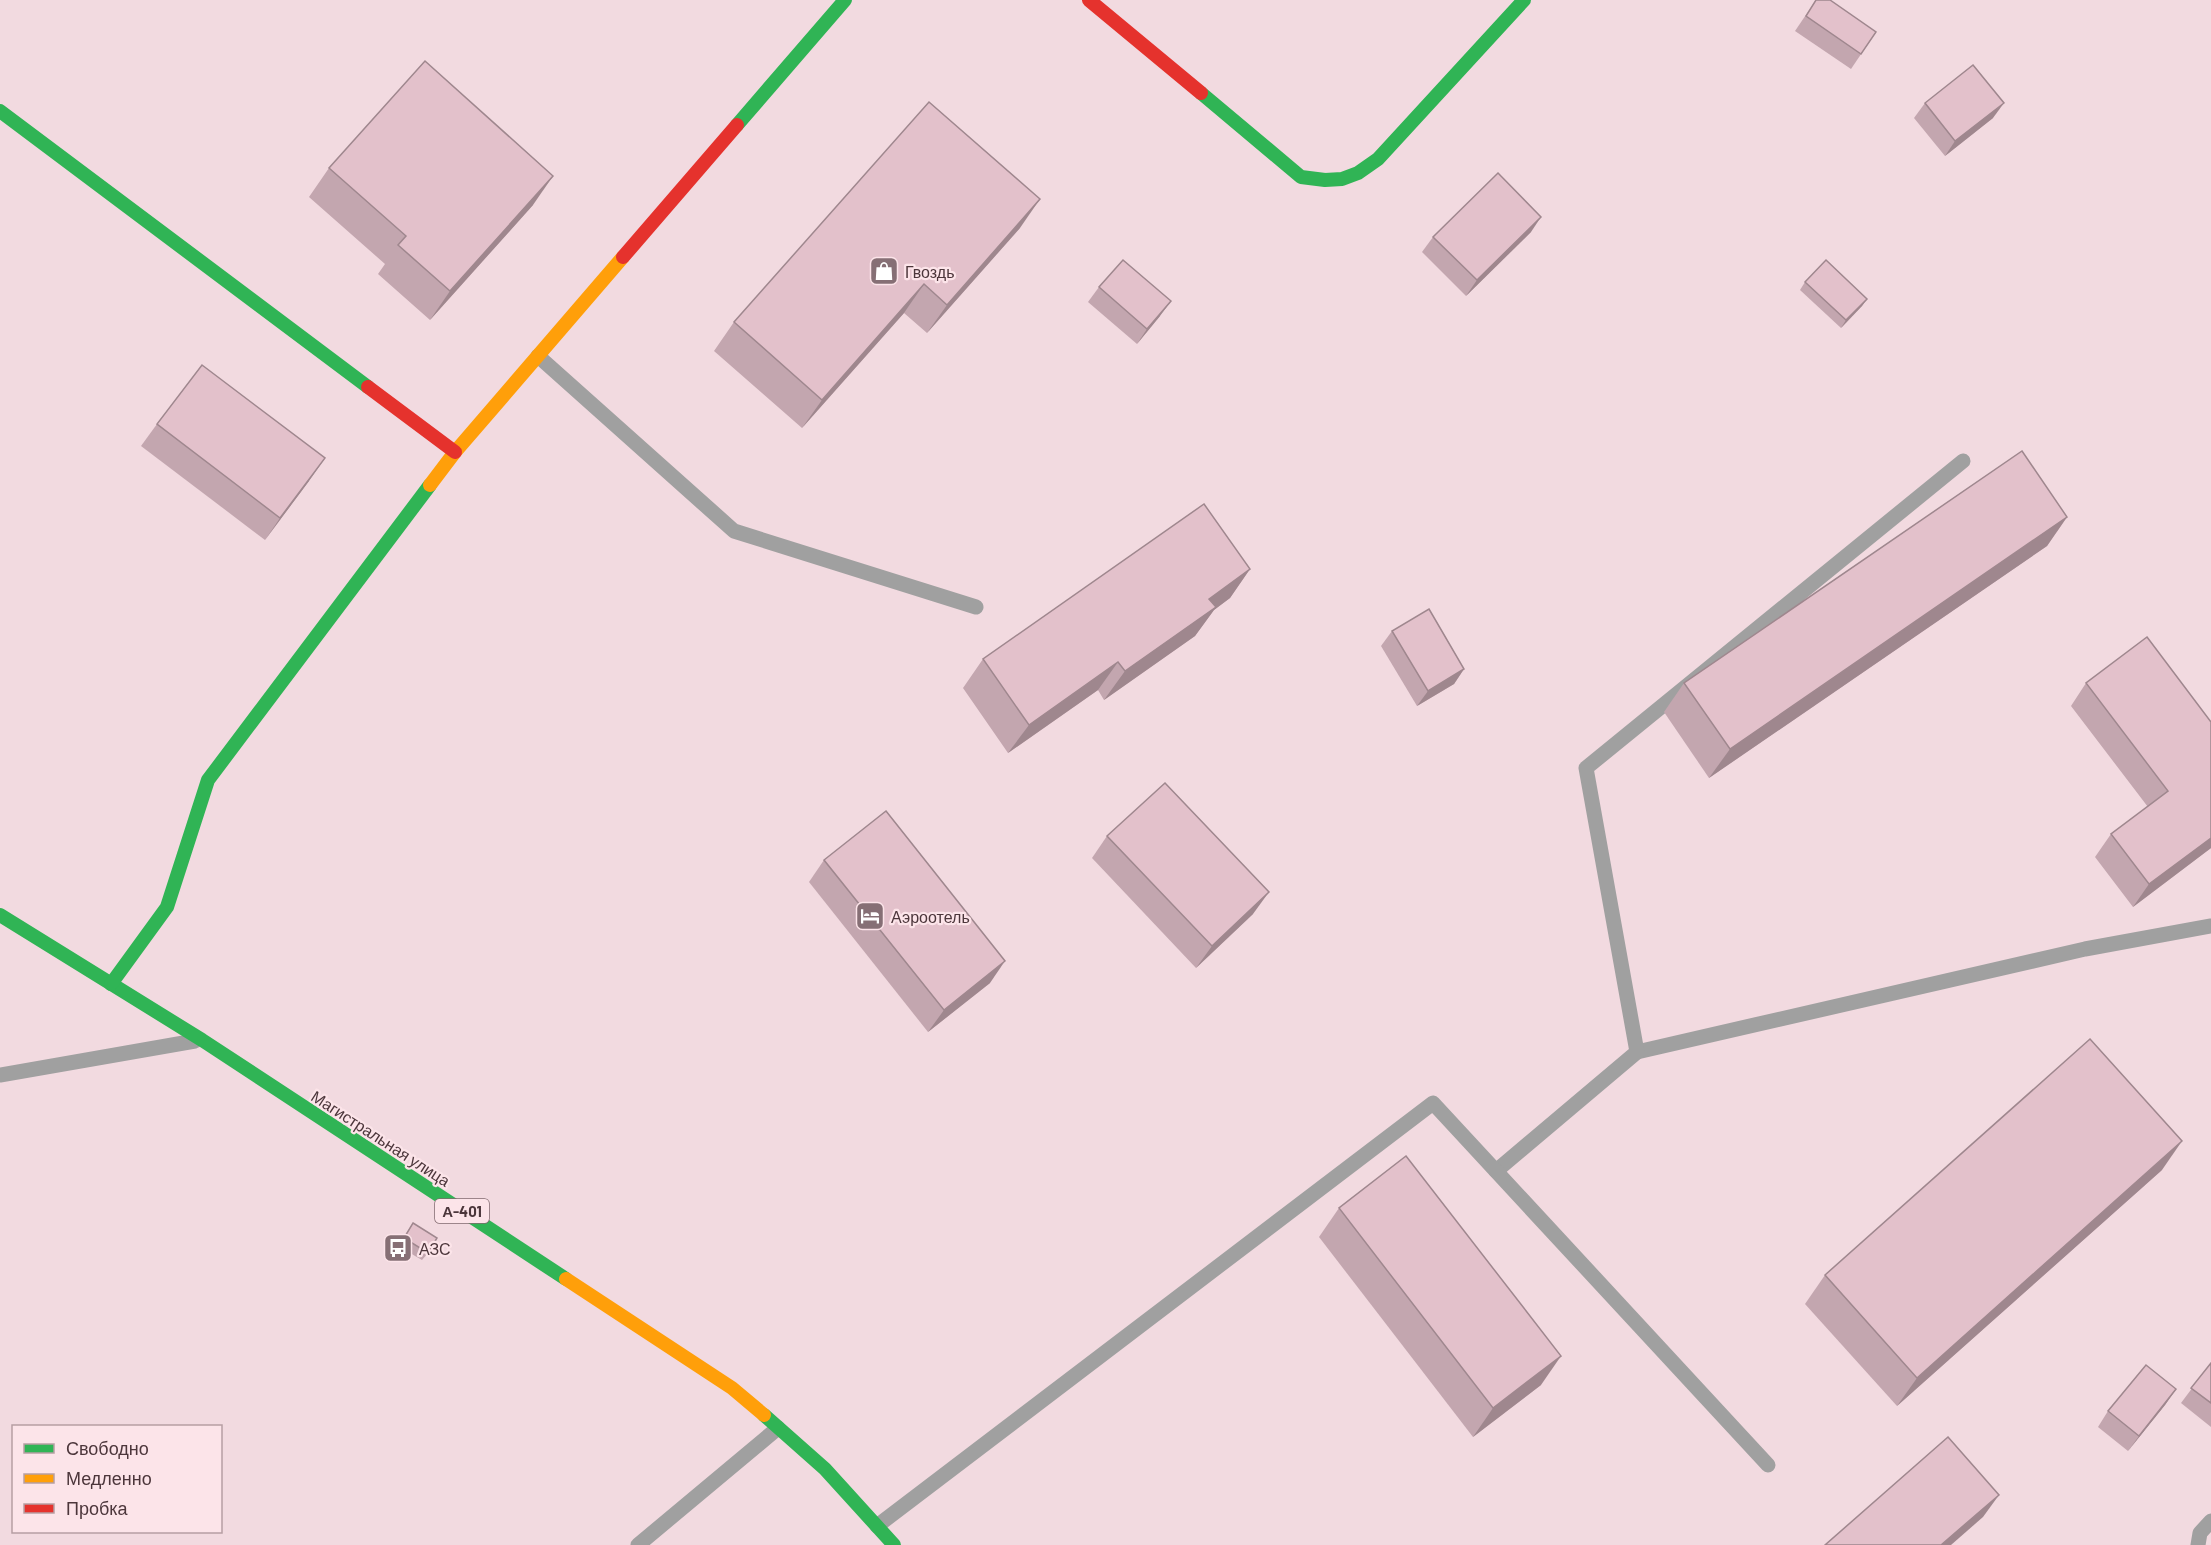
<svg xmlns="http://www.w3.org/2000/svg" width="2211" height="1545" font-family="Barlow,sans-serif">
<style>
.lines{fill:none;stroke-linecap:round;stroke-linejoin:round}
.lane{stroke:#a0a0a0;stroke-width:15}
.fast{stroke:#30b455;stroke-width:14}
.slow{stroke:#ff9f0a;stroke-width:14}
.jam{stroke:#e5322d;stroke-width:14}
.wall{fill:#c3a6af}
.shaded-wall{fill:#9f878e}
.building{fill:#e3c1cb;stroke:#9f878e;stroke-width:1.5}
.labels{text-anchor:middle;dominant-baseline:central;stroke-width:4.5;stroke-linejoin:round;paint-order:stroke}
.shield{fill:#fce4e9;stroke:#816a6f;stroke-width:1.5}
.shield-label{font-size:15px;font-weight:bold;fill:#4c363b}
.poi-label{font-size:16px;fill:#4c363b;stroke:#fce4e9;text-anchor:start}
.street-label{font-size:16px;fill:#4c363b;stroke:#fce4e9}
</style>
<rect width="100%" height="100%" fill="#f2dae0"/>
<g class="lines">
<g class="lane">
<polyline points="538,356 734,531 976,607"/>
<polyline points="1637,1052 2085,949 2211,926"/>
<polyline points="0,1075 195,1041"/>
<polyline points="1496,1171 1637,1052 1586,768 1963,461"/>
<polyline points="877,1526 1433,1103 1768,1465"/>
<polyline points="638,1545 778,1428"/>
<polyline points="2198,1545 2200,1533 2211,1521"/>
</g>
<g class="fast">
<polyline points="1201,93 1301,177 1325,180 1342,179 1358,173 1378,159 1524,0"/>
<polyline points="0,111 368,387"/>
<polyline points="737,125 845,0"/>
<polyline points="0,915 202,1040 566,1279"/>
<polyline points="111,984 167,907 208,780 430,485"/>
<polyline points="764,1415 825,1469 894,1545"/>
</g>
<g class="slow">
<polyline points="430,485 455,452 623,257"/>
<polyline points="566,1279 732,1388 764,1415"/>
</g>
<g class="jam">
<polyline points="1089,0 1201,93"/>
<polyline points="623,257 737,125"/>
<polyline points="368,387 455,452"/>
</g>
</g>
<g class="wall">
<polygon points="1816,0 1876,32 1851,69 1795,31"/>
<polygon points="1925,103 1993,118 1945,156 1914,118"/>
<polygon points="329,168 533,205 430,320 378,274 385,264 309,197"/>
<polygon points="1020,228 927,333 904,313 802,428 714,351 734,322"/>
<polygon points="1531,232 1466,296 1422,252 1433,237"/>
<polygon points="1805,282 1867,299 1862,306 1841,328 1800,290"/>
<polygon points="1099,287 1160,316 1137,344 1088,302"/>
<polygon points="157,424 309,481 265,540 141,446"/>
<polygon points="2067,517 2047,546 1709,778 1664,712 1684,683"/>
<polygon points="1250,569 1230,598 1214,610 1195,636 1104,700 1098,690 1008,753 963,688 983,659"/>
<polygon points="1392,631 1464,669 1454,684 1417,706 1381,646"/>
<polygon points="2086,683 2211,722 2211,848 2133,907 2095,857 2111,834 2148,807 2071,706"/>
<polygon points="1107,836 1253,914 1196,968 1092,858"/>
<polygon points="824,860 990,983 928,1032 809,882"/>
<polygon points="2162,1170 1897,1406 1805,1304 1825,1275"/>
<polygon points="1339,1208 1541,1385 1473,1437 1319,1237"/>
<polygon points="413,1223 428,1253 422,1260 398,1246"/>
<polygon points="2211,1363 2211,1427 2181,1403"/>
<polygon points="2176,1389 2165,1405 2128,1451 2098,1427 2108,1411"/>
</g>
<g class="shaded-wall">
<polygon points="2004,103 1993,118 1945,156 1955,141"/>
<polygon points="553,176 533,205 430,320 450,291"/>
<polygon points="1040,199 1020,228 927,333 947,305"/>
<polygon points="1541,217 1531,232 1466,296 1477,280"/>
<polygon points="924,284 904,313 802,428 822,400"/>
<polygon points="1867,299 1862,306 1841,328 1846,320"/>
<polygon points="1171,301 1160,316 1137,344 1147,329"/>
<polygon points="325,458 309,481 265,540 280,518"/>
<polygon points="2067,517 2047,546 1709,778 1730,749"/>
<polygon points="1250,569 1230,598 1214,610 1195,636 1104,700 1125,671 1209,599"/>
<polygon points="1118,662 1098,690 1008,753 1029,725"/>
<polygon points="1464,669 1454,684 1417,706 1428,691"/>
<polygon points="2211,838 2211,848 2133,907 2149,884"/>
<polygon points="1269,892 1253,914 1196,968 1212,946"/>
<polygon points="1005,961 990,983 928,1032 944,1010"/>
<polygon points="2182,1141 2162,1170 1897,1406 1917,1378"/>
<polygon points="1561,1356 1541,1385 1473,1437 1493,1408"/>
<polygon points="2176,1389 2165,1405 2128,1451 2139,1436"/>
<polygon points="1999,1495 1983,1517 1951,1545 1941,1545"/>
</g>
<g class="building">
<polygon points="1816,0 1830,0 1876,32 1861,54 1806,16"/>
<polygon points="425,61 553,176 450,291 398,245 406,236 329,168"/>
<polygon points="1973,65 2004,103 1955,141 1925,103"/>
<polygon points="929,102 1040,199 947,305 924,284 822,400 734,322"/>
<polygon points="1498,173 1541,217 1477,280 1433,237"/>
<polygon points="1123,260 1171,301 1147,329 1099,287"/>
<polygon points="1826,260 1867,299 1846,320 1805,282"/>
<polygon points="202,365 325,458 280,518 157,424"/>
<polygon points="2022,451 2067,517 1730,749 1684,683"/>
<polygon points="1204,504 1250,569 1209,599 1216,607 1125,671 1118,662 1029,725 983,659"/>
<polygon points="1429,609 1464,669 1428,691 1392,631"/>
<polygon points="2147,637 2211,722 2211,838 2149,884 2111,834 2168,791 2086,683"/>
<polygon points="1165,783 1269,892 1212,946 1107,836"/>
<polygon points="886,811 1005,961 944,1010 824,860"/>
<polygon points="2090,1039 2182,1141 1917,1378 1825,1275"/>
<polygon points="1406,1156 1561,1356 1493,1408 1339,1208"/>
<polygon points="413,1223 437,1238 428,1253 404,1238"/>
<polygon points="2211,1363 2211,1403 2191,1388"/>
<polygon points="2146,1365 2176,1389 2139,1436 2108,1411"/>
<polygon points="1948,1437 1999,1495 1941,1545 1825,1545"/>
</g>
<defs>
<g id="shop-square" transform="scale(1.5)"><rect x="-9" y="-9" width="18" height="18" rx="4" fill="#866f75" stroke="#fce4e9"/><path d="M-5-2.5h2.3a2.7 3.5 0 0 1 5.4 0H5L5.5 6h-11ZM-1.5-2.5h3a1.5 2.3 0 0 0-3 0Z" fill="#fff"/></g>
<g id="hotel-square" transform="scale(1.5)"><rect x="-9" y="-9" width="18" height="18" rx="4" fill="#866f75" stroke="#fce4e9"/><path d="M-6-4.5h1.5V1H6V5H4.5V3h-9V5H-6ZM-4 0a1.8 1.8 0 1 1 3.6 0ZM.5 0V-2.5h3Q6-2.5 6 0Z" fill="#fff"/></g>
<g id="bus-square" transform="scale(1.5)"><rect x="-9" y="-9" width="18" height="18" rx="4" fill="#866f75" stroke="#fce4e9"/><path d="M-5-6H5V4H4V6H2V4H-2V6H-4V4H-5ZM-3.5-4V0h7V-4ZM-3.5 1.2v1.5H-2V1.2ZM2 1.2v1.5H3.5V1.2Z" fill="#fff"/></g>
</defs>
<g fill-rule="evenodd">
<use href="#shop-square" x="884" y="271"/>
<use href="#hotel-square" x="870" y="916"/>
<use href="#bus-square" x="398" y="1248"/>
</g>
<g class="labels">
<rect class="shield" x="435" y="1199" width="54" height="24" rx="4.5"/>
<g class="shield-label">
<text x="462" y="1211">А-401</text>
</g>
<g class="poi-label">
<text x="905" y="271">Гвоздь</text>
<text x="891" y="916">Аэроотель</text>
<text x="419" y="1248">АЗС</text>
</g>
<g class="street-label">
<text transform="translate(381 1138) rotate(33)">Магистральная улица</text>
</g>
</g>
<rect x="12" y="1425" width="210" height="108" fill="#fce4e9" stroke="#b69ea3" stroke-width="1.5"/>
<rect x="24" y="1444" width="30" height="9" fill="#30b455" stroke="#b69ea3" stroke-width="1.5"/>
<text x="66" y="1455" font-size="18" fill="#4c363b">Свободно</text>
<rect x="24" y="1474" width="30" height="9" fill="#ff9f0a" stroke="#b69ea3" stroke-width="1.5"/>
<text x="66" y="1485" font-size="18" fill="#4c363b">Медленно</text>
<rect x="24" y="1504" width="30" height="9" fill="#e5322d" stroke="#b69ea3" stroke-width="1.5"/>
<text x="66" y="1515" font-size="18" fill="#4c363b">Пробка</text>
</svg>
